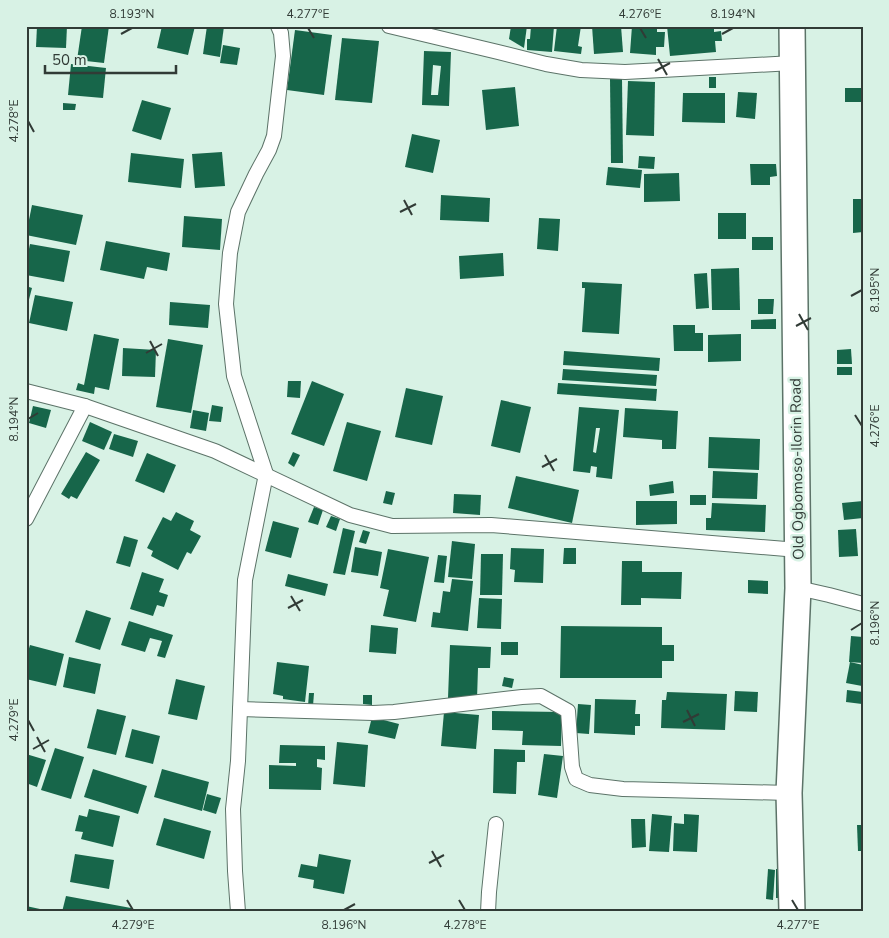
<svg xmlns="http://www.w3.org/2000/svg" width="889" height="938" font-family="'Nunito Sans',sans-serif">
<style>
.building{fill:#17664a;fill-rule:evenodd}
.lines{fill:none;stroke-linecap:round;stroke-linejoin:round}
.street-casing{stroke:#5c7368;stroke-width:16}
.highway-casing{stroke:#5c7368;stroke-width:28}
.street{stroke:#fff;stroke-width:14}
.highway{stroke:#fff;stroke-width:25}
.ticks{fill:none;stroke:#313b36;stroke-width:2}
.labels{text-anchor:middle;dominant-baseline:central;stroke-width:5;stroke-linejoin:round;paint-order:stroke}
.street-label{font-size:15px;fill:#313b36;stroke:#d8f2e5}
.neatline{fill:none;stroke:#313b36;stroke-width:2}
.ticks-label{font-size:12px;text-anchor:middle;fill:#313b36}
</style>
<rect width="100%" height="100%" fill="#d8f2e5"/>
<g class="building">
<polygon points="37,26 67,26 66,48 36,47"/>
<polygon points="82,26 109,26 104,63 77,60"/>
<polygon points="162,26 195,26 188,55 157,48"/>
<polygon points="207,26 224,26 220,57 203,54"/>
<polygon points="511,26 527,26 524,48 509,39"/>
<polygon points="531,26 554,26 552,52 527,50 527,39 530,39"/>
<polygon points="557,26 581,26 578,46 582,47 581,54 554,51"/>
<polygon points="592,26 621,26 623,52 594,54"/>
<polygon points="632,26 657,26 657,32 665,32 664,47 656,47 656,55 630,53"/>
<polygon points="667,26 714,26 714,32 721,31 722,41 715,41 716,52 670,56"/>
<polygon points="295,30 332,35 324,95 287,90"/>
<polygon points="342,38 379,41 372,103 335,100"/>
<polygon points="223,45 240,48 237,65 220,63"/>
<path d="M424,51L451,52L449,106L422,105ZM433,65L441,66L438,95H431Z"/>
<polygon points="71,64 106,68 103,98 68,95"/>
<rect x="709" y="77" width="7" height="11"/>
<polygon points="610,79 622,79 623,163 611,163"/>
<polygon points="628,81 655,82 654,136 626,135"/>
<polygon points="515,87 519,126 486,130 482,90"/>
<rect x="845" y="88" width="17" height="14"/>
<polygon points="738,92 757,93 755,119 736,117"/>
<polygon points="683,93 725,93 725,123 682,122"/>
<polygon points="142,100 171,108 161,140 132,131"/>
<polygon points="63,103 76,104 75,110 63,110"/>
<polygon points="412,134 440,140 433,173 405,167"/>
<polygon points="222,152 225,186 195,188 192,154"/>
<polygon points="131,153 184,159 181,188 128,182"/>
<polygon points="639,156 655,157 654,169 638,168"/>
<polygon points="750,164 776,164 777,176 770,177 770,185 751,185"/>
<polygon points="608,167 642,170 640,188 606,185"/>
<polygon points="679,173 680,201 644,202 644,174"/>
<polygon points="441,195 490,198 489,222 440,220"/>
<polygon points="853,199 863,199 863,232 853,233"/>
<polygon points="32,205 83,215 76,245 26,235"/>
<rect x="718" y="213" width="28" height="26"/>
<polygon points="184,216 222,219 220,250 182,247"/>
<polygon points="539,218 560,219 558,251 537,249"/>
<rect x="752" y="237" width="21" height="13"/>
<polygon points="106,241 170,253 167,271 147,267 144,279 100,270"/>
<polygon points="30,244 70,251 64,282 26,275 26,263"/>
<polygon points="503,253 504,276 460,279 459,256"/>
<polygon points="739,268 740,310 712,310 711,269"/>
<polygon points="707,273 709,308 696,309 694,274"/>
<polygon points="582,282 622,284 619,334 582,332 585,288 582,288"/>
<polygon points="26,286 32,288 27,307 26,307"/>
<polygon points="35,295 73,302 67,331 29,323"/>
<polygon points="758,299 774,299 773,314 758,314"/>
<polygon points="170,302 210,305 208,328 169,325"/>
<polygon points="776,319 776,329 751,329 751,320"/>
<polygon points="673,325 695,325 695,333 703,333 703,351 674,351"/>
<polygon points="94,334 119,339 109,390 95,387 94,394 76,390 78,383 84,385"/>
<polygon points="741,334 741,361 708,362 708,335"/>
<polygon points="168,339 203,345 191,413 156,407"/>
<polygon points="123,348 156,350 155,377 122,376"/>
<polygon points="851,349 852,364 837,364 837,350"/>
<polygon points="564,351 660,358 659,371 563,365"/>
<rect x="837" y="367" width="15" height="8"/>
<polygon points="563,369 657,375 656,386 562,380"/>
<polygon points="288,381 301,381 300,398 287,397"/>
<polygon points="312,381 344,394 324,446 291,434"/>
<polygon points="558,383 657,389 656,401 557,394"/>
<polygon points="406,388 443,396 432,445 395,437"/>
<polygon points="501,400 531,407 520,453 491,446"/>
<polygon points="212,405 223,407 221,422 209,421"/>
<polygon points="33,406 51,410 46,428 29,423"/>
<path d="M579,407L619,410L612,479L596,477L597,467L591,466L590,473L573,471ZM596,428H600L596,453L593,452Z"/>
<polygon points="625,408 678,411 676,449 662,449 662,440 623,437"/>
<polygon points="193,410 209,413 206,431 190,428"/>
<polygon points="90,422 112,432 104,450 82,441"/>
<polygon points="347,422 381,431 367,481 333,471"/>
<polygon points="114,434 138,441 133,457 109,449"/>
<polygon points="709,437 760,439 759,470 708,468"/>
<polygon points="86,452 100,460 77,499 71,496 69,499 61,494"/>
<polygon points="293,452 300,455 294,467 288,463"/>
<polygon points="147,453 176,465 164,493 135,481"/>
<polygon points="713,471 758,473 757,499 712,498"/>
<polygon points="516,476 579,490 572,523 508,508"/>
<polygon points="673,481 674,493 650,496 649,485"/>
<polygon points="386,491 395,493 392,505 383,503"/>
<polygon points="454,494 481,495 480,515 453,513"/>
<rect x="690" y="495" width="16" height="10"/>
<polygon points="636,501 677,501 677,524 636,525"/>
<polygon points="863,501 863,518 844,520 842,503"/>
<polygon points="712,503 766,505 765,532 706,530 706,518 711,518"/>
<polygon points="314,507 323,510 318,525 308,522"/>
<polygon points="176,512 194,521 190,530 201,536 191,554 187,552 178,570 151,556 153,551 147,548 163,517 171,521"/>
<polygon points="331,516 340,519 336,531 326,527"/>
<polygon points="273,521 299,528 291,558 265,551"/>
<polygon points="343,528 355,531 345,575 333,573"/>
<polygon points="856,529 858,556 839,557 838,530"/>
<polygon points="363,530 370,532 366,544 359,542"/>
<polygon points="124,536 138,540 130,567 116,563"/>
<polygon points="452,541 475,544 472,579 448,577"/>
<polygon points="355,547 382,552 378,576 351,572"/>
<polygon points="511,548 544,549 543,583 514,582 515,570 510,569"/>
<polygon points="564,548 576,548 576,564 563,564"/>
<polygon points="388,549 429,557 416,622 383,616 389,590 380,588"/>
<polygon points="481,554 503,554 502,595 480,595"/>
<polygon points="438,555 447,556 444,583 434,582"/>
<polygon points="622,561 642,561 642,572 682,572 681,599 641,598 641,605 621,605"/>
<polygon points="142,572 164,579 159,592 168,595 164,607 157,605 153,616 130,609"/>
<polygon points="288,574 328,584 325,596 285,586"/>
<polygon points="452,579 473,581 468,631 431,627 433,612 440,613 443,591 450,592"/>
<polygon points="748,580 768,581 768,594 748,593"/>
<polygon points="479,598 502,599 501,629 477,628"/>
<polygon points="86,610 111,618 100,650 75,642"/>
<polygon points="129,621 173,635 165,658 157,656 162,641 150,638 145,652 121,645"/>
<polygon points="371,625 398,628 396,654 369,652"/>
<polygon points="561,626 662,627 662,645 674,645 674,661 662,661 662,678 560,678"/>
<polygon points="851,636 863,637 863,663 849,662"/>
<rect x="501" y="642" width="17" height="13"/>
<polygon points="30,645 64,654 56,686 26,679 26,659"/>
<polygon points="450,645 491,647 490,668 478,668 477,699 448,698"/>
<polygon points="69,657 101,664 95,694 63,687"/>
<polygon points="277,662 309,666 305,702 283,699 283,696 273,694"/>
<polygon points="850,662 863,665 862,686 846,683"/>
<polygon points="504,677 514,679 512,688 502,686"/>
<polygon points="176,679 205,686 197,720 168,714"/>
<polygon points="847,690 863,692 862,704 846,702"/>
<polygon points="735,691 758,692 757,712 734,711"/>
<polygon points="667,692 727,694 725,730 661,728 662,700 666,700"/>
<polygon points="309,693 314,693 313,706 308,706"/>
<polygon points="363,695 372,695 372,705 363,704"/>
<polygon points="595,699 636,700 635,714 640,714 640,726 635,726 635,735 594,733"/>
<polygon points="578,704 591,705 589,734 576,733"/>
<polygon points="97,709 126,716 116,755 87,748"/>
<polygon points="492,711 562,712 561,746 522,745 523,731 492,730"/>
<polygon points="444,712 479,715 476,749 441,746"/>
<polygon points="372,717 399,724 395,739 368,733"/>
<polygon points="132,729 160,736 153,764 125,757"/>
<polygon points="337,742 368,745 365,787 333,784"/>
<polygon points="280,745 325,746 325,760 317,759 317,767 322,768 321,790 269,789 269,765 296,766 296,763 279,763"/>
<polygon points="55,748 84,757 71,799 41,790"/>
<polygon points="494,749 525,750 525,762 517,762 516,794 493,793"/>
<polygon points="26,754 46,760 37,787 26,783"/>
<polygon points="544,754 563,756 557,798 538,795"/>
<polygon points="93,769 147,786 138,814 84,797"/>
<polygon points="162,769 209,782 202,811 154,797"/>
<polygon points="207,794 221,798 216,814 203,810"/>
<polygon points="89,809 120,816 113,847 81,839 83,832 75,831 79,815 87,817"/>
<polygon points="652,814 672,816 669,852 649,851"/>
<polygon points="684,814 699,815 697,852 673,851 674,823 684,824"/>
<polygon points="164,818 211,831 204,859 156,845"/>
<polygon points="631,819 645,819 646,847 632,848"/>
<polygon points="857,825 863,825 863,851 858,851"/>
<polygon points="75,854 114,860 109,889 70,882"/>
<polygon points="319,854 351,860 344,894 313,888 314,880 298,877 301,864 317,867"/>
<polygon points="768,869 775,870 773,900 766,899"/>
<rect x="776" y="869" width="8" height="29"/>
<polygon points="66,896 131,908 131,912 62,912"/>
<polygon points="26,906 40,909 39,912 26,912"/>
</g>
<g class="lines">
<g class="street-casing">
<g id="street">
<polyline points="389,26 498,52 546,64 581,70 625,72 793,63"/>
<polyline points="26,391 85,406 215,451 350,515 392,526 491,525 798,550"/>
<polyline points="26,519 85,406"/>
<polyline points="798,588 829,595 863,604"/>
<polyline points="240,709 373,713 394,712 522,697 541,696 568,711 572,767 576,779 590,785 623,789 789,793"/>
<polyline points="238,912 235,871 233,809 238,761 245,580 266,474 234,376 226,304 230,253 238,212 256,174 269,150 274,136 283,56 281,33 278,26"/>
<polyline points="488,912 489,892 496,824"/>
</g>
</g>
<g class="highway-casing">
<polyline id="highway" points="792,912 789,793 798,588 792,26"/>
</g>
<use href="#street" class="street"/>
<use href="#highway" class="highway"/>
</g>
<path class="ticks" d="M308,28L314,38M640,28L646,38M121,34L132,28M722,34L733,28M658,59L667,75M655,71L670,63M28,121L34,132M404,200L412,215M400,212L416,204M851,296L862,290M799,314L808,330M796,326L811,318M150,341L158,356M146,353L162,344M855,415L862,426M28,419L38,413M545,455L554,471M542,467L557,459M291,596L300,611M288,608L303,600M851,630L862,623M687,710L695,726M28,720L34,731M683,722L699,714M37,737L45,752M33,749L49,740M432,851L441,867M429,863L444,855M127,900L133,910M459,900L465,910M792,900L798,910M344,910L355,904"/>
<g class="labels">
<g class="street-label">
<text transform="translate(797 469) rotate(-91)">Old Ogbomoso-Ilorin Road</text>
</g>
</g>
<rect width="889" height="938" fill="none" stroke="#d8f2e5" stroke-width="55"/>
<path d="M45 65v8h131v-8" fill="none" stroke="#313b36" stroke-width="2.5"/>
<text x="52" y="65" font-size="15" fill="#313b36" stroke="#d8f2e5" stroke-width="4" paint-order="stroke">50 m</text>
<rect x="28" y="28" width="834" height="882" class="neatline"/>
<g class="ticks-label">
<text x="132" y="18">8.193°N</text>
<text x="308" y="18">4.277°E</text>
<text x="640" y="18">4.276°E</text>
<text x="733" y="18">8.194°N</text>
<text transform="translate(14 121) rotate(-90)" y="4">4.278°E</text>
<text transform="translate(875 290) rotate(-90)" y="4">8.195°N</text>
<text transform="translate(14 419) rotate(-90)" y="4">8.194°N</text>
<text transform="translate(875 426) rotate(-90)" y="4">4.276°E</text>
<text transform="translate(875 623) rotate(-90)" y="4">8.196°N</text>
<text transform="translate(14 720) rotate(-90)" y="4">4.279°E</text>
<text x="133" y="929">4.279°E</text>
<text x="344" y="929">8.196°N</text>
<text x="465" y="929">4.278°E</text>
<text x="798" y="929">4.277°E</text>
</g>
</svg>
